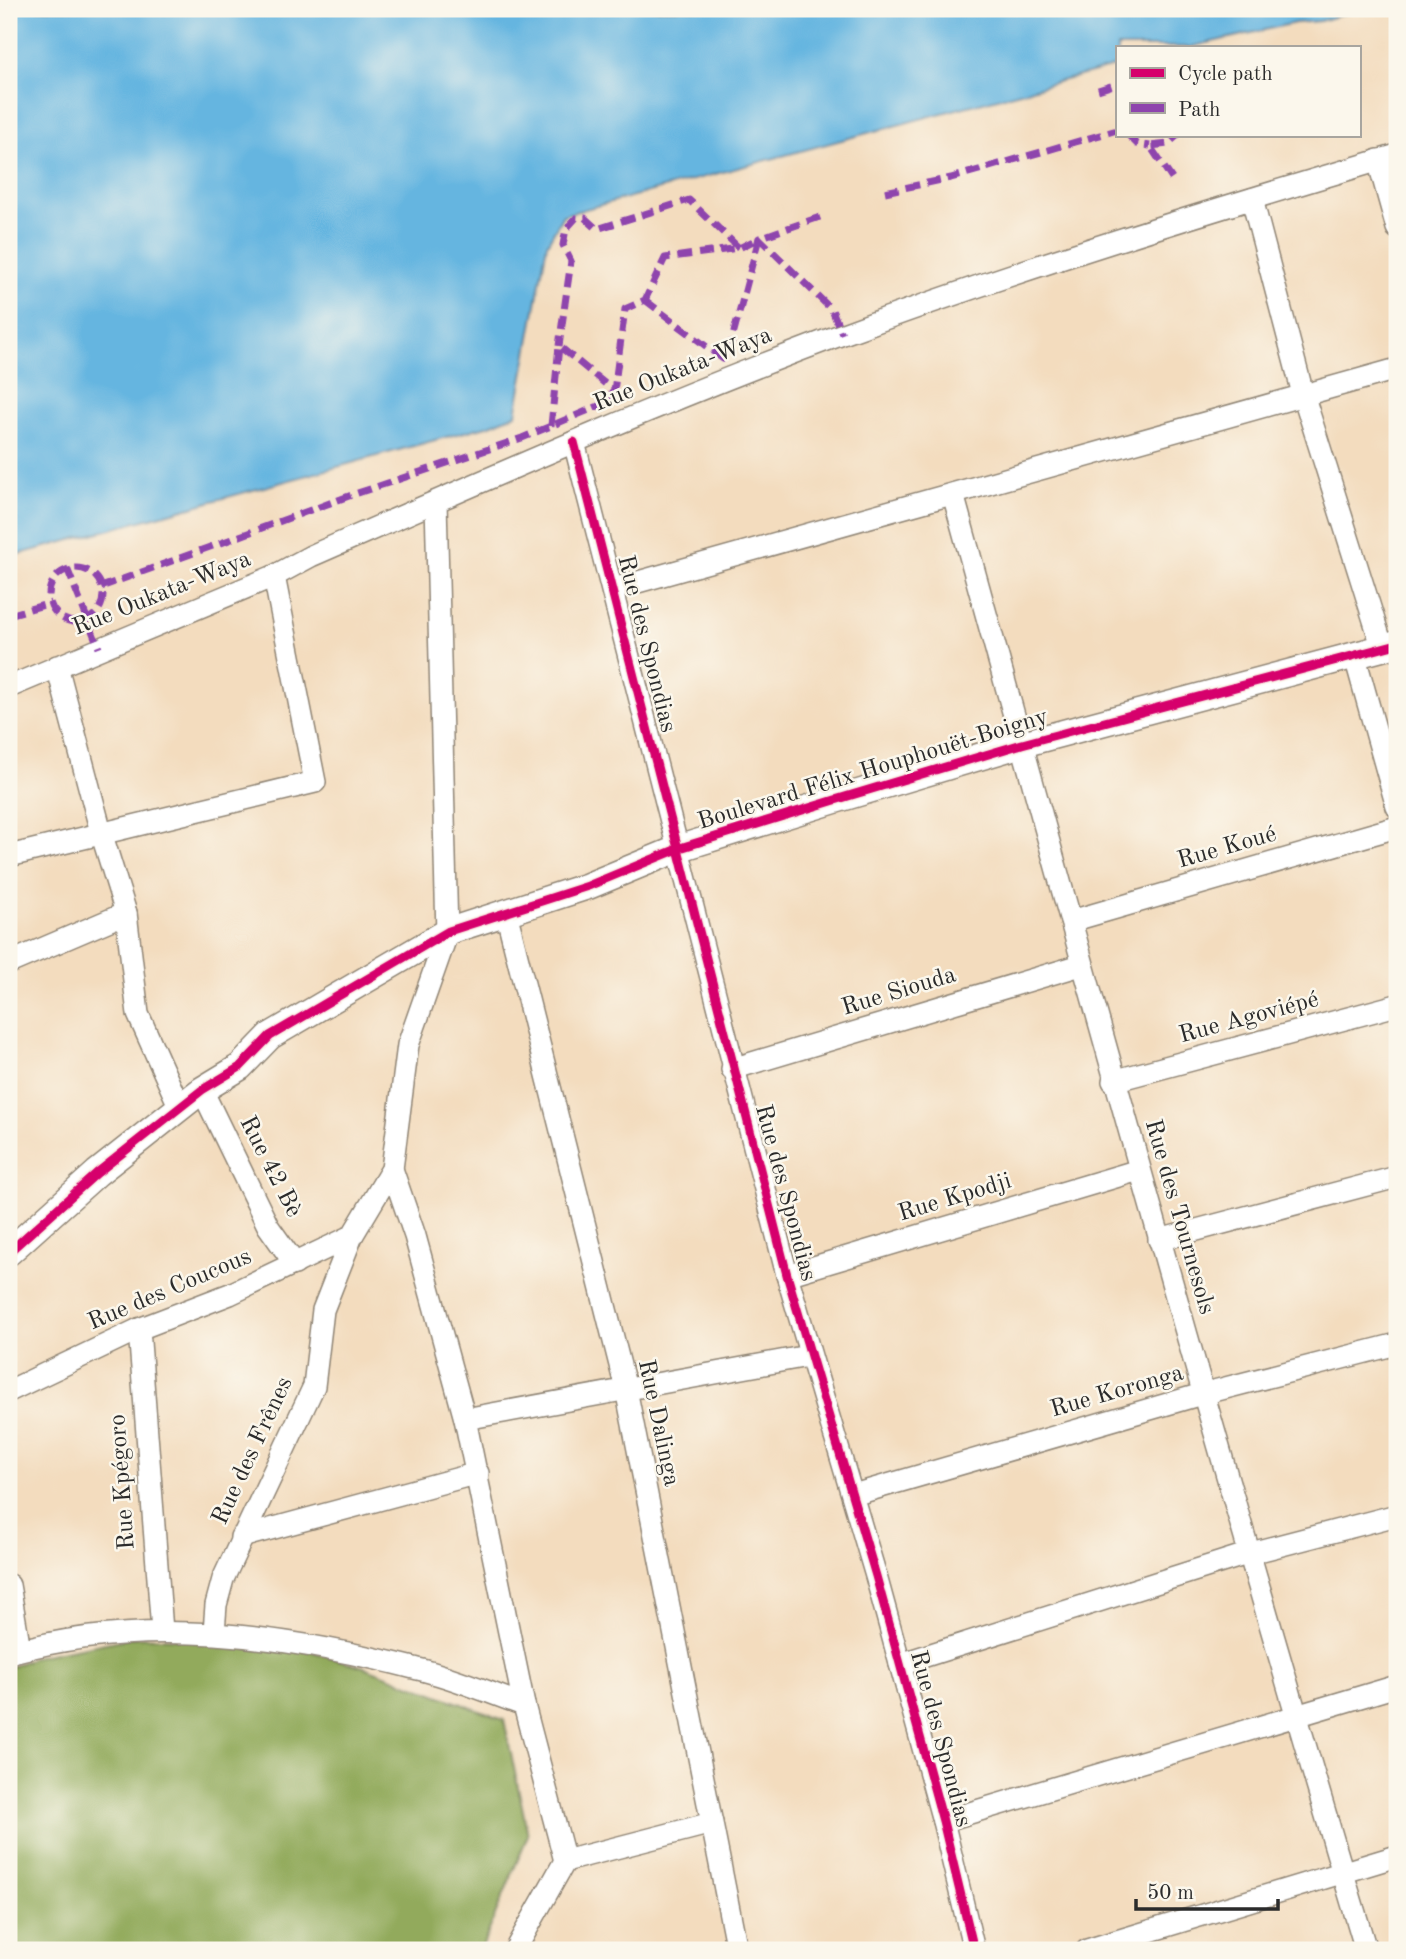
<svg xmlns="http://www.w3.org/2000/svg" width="1406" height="1959" font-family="'Old Standard TT',serif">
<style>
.forest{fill:#92aa5c;stroke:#5e6a44;stroke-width:2}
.water{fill:#65b5e0;stroke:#487086;stroke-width:2}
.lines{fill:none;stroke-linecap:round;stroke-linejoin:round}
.minor-casing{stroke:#8f8474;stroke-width:24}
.tertiary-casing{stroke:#8f8474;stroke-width:29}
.minor{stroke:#fff;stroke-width:21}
.tertiary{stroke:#fff;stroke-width:26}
.quiet{stroke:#8e44ad;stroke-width:7;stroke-dasharray:14 7;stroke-linecap:butt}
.cycleway-casing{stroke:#fbf7ec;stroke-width:13}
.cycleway{stroke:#d6006c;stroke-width:9}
.labels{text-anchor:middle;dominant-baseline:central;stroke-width:5;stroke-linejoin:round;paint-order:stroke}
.street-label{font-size:24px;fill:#2b2b2b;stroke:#fbf7ec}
</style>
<rect width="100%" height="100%" fill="#fbf7ec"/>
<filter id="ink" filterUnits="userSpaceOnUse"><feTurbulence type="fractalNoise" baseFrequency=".0143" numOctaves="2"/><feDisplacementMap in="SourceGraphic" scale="14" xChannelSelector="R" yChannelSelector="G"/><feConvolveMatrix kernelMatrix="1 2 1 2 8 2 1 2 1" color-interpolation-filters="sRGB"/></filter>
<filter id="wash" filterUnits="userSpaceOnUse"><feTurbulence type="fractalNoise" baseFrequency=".00686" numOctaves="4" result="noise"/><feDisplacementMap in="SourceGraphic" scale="28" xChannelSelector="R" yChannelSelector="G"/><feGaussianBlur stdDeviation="1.57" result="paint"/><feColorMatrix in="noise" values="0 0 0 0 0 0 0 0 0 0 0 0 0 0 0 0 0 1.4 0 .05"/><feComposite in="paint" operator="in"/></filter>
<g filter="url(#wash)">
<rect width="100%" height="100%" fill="#f3dcbe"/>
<polygon class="forest" points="136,1637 283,1643 364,1667 504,1720 528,1835 481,1950 9,1950 9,1668 34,1657"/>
<polygon class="water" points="9,9 1360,9 1320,21 1295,23 1190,47 1117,47 1117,66 563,215 547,244 516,414 490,425 9,557"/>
</g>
<g filter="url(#ink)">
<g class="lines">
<g class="minor-casing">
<g id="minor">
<polyline points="1378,160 1397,228"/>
<polyline points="1252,199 1303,394 1383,649"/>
<polyline points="574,442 787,1275 876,1576 943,1821 974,1950"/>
<path d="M953,494C1087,981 1221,1467 1366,1950"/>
<polyline points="613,589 1397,369"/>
<polyline points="1355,657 1397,807"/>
<polyline points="57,666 101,832 126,913 138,1014 180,1108"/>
<path d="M9,687L274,576L311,556C487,479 663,401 843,334C1025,267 1212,210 1397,155"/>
<polyline points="9,856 315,782 274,576"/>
<polyline points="506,912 626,1389 737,1950"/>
<polyline points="1071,921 1397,827"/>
<polyline points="9,963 126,913"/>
<polyline points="732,1069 1081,965"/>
<polyline points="1113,1081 1397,1005"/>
<polyline points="202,1090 268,1226 295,1264"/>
<polyline points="392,1169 415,1236 465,1419 524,1705 565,1861"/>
<polyline points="1159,1240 1397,1177"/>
<polyline points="787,1275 1139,1170"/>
<polyline points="139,1329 162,1631"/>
<polyline points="9,1391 139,1329 230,1294 352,1236"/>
<polyline points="465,1419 808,1356"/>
<polyline points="853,1495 1202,1394 1397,1344"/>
<polyline points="241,1537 478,1473"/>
<polyline points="9,1585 20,1649"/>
<polyline points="214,1632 216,1605 223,1579 314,1386 323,1310 352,1236 392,1169 408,1045 447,934 436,502"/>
<path d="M9,1653C145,1615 284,1635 418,1669C454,1677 489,1693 524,1705"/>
<polyline points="900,1664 1247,1554 1397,1515"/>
<polyline points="943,1821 1397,1686"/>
<polyline points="565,1861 712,1823"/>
<polyline points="515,1950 565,1861"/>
<polyline points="1087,1950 1397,1856"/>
</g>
</g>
<g class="tertiary-casing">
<polyline id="tertiary" points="9,1252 97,1173 202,1090 240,1067 270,1036 449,931 588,886 680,848 835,800 1022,744 1397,644"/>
</g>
<use href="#minor" class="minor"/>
<use href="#tertiary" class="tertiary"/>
<g class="quiet">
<polyline points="1098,90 1117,84"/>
<polyline points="1128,135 1137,144 1150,146"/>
<polyline points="1172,179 1150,146 1168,144 1178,135"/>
<polyline points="885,192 951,178 1117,130"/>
<polyline points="820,217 759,238 832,310 842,334"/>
<polyline points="645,300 723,359 729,351 759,238 739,248"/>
<polyline points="551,426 559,346 614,391 625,309 645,300 665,258 739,248 689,200 597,229 585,218 576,218 566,229 563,245 571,261 559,346"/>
<polyline points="67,568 99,648"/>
<circle cx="76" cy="595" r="27"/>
<polyline points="101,587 349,496 522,438 613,400 614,391"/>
<polyline points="9,615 51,603"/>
</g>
<g class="cycleway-casing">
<g id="cycleway">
<polyline points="574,442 787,1275 876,1576 943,1821 974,1950"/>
<polyline points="9,1252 97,1173 202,1090 240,1067 270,1036 449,931 588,886 680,848 835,800 1022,744 1397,644"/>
</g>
</g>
<use href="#cycleway" class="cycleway"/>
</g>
</g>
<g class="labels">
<g class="street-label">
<text transform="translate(683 370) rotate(-22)">Rue Oukata-Waya</text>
<text transform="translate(162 594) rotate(-22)">Rue Oukata-Waya</text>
<text transform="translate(646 644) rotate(76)">Rue des Spondias</text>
<text transform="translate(873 770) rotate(-17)">Boulevard Félix Houphouët-Boigny</text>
<text transform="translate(1227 848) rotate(-16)">Rue Koué</text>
<text transform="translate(899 992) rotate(-17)">Rue Siouda</text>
<text transform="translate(1249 1018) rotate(-15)">Rue Agoviépé</text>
<text transform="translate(270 1167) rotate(63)">Rue 42 Bè</text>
<text transform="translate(785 1193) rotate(75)">Rue des Spondias</text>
<text transform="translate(955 1198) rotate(-17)">Rue Kpodji</text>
<text transform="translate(1179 1217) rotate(74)">Rue des Tournesols</text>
<text transform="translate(170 1290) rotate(-23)">Rue des Coucous</text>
<text transform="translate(1117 1392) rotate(-16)">Rue Koronga</text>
<text transform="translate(658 1423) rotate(78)">Rue Dalinga</text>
<text transform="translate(253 1451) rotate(-65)">Rue des Frênes</text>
<text transform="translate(123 1482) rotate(-94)">Rue Kpégoro</text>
<text transform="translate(940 1739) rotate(75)">Rue des Spondias</text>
</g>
</g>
<rect width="1406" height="1959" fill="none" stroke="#fbf7ec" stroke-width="35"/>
<rect x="1116" y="46" width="245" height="91" fill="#fbf7ec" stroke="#a8a59f" stroke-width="2"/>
<rect x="1130" y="68" width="35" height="10" fill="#d6006c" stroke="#a8a59f" stroke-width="2"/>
<text x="1178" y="80" font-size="21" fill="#2b2b2b">Cycle path</text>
<rect x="1130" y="103" width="35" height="10" fill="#8e44ad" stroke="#a8a59f" stroke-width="2"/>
<text x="1178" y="116" font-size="21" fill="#2b2b2b">Path</text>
<path d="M1136 1899v10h142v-10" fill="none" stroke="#2b2b2b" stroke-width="3.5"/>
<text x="1147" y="1899" font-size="21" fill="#2b2b2b" stroke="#fbf7ec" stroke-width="5" paint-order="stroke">50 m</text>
</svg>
